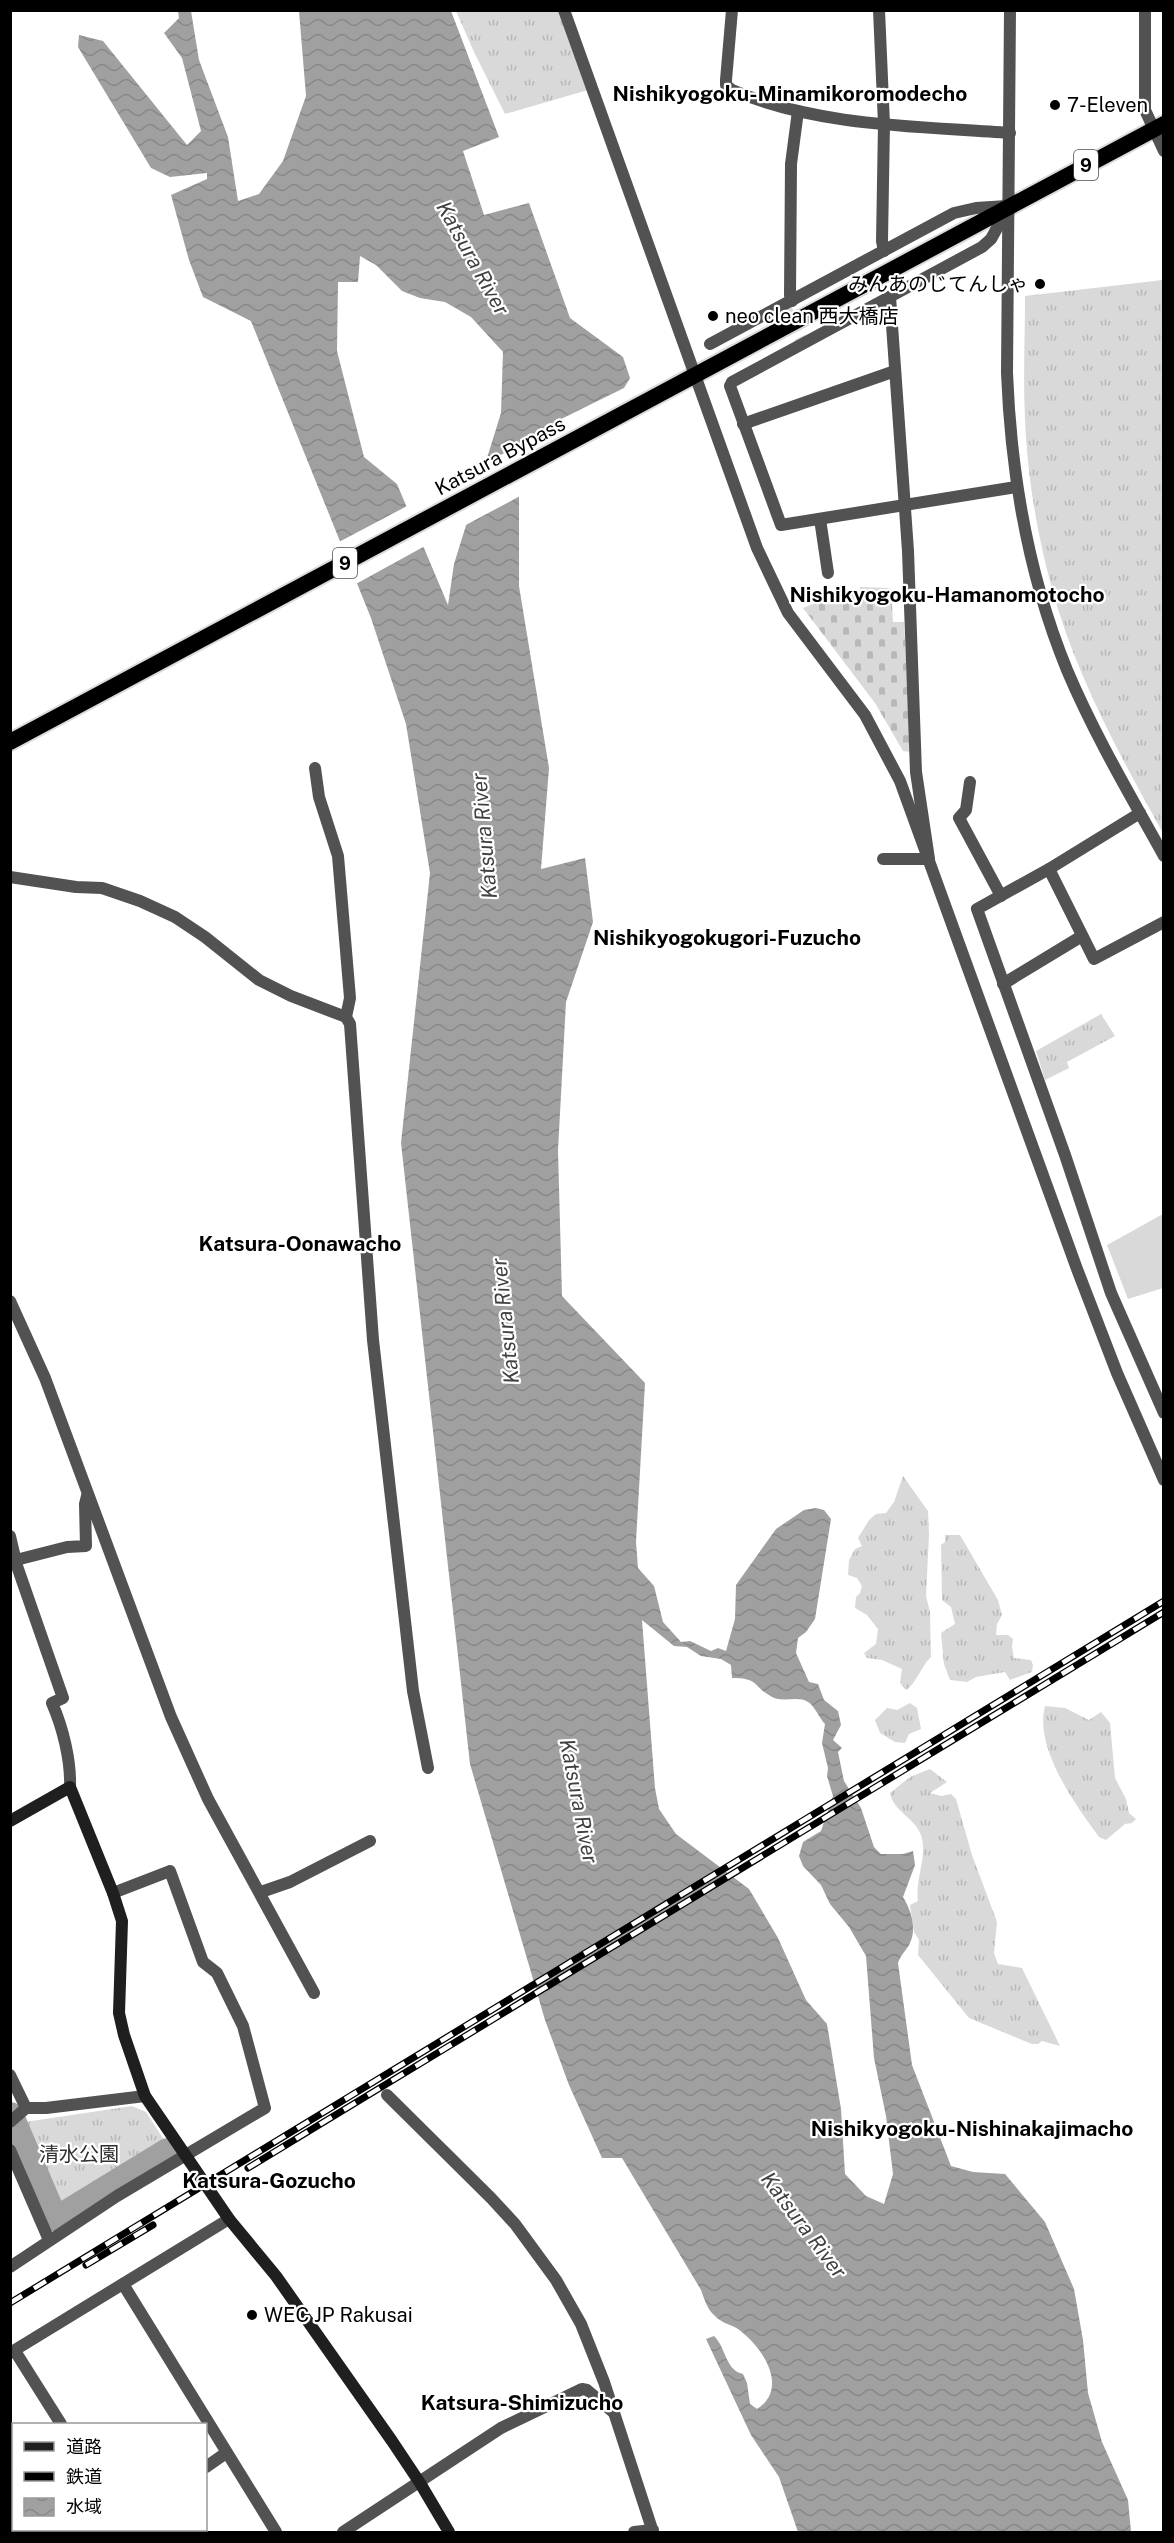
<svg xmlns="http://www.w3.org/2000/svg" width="1174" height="2543" font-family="'Public Sans','Noto Sans JP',sans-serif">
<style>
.grass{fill:url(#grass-tufts)}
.cemetery{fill:url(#cemetery-stones)}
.garden{fill:#d9d9d9}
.water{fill:url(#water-waves);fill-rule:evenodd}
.pier{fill:#fff}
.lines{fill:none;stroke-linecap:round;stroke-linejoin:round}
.river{stroke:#a0a0a0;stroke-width:28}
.minor-tunnel{stroke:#d9d9d9;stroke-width:12;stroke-dasharray:12 6;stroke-linecap:butt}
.trunk-casing{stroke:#dbdbdb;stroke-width:20}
.minor{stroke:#525252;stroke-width:12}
.tertiary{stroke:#525252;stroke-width:12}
.secondary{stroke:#1f1f1f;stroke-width:12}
.trunk{stroke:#000;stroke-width:16}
.rail-casing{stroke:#000;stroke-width:7}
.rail{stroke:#fff;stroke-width:4.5;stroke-dasharray:14;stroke-linecap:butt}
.poi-dot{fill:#000;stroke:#fff;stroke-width:2}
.labels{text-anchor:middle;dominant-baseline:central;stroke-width:4.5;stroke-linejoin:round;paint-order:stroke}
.shield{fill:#fff;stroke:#4c4c4c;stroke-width:1.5}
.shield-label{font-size:18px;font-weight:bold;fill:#000}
.poi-label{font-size:20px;fill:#000;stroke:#fff;text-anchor:start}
.street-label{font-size:20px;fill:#000;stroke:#fff}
.park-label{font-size:20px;fill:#303030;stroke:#fff}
.neighbourhood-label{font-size:21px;font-weight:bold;fill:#000;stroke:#fff}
.water-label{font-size:21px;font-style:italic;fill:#414141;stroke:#fff}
</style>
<defs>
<pattern id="grass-tufts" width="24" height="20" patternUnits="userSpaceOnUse" patternTransform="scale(1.5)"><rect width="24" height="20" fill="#d9d9d9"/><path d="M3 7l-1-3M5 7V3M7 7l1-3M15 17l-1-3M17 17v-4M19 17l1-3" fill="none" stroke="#b8b8b8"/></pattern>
<pattern id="cemetery-stones" width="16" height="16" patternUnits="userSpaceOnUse" patternTransform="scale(1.5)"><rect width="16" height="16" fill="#d9d9d9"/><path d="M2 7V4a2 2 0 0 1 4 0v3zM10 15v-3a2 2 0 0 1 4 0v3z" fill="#b8b8b8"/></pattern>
<pattern id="water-waves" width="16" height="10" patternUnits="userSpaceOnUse" patternTransform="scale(1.5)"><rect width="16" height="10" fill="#a0a0a0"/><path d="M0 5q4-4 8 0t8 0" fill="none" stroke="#888"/></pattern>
</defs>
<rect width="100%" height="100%" fill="#fff"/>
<g class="grass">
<polygon points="456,11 560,11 588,90 505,114 474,52"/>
<path d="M1163,280H1164L1163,833C1119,754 1075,674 1051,585C1037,534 1027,473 1025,419C1023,378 1025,337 1025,296Z"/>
<polygon points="1101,1014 1115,1036 1067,1062 1069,1068 1045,1080 1036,1051"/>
<path d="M903,1476L928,1511L929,1535L926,1596L930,1612L931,1657C920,1667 917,1683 906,1690L900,1683L902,1669L882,1660L867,1658L864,1653L876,1644L878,1629L867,1615L855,1608L856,1597L860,1593L862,1586L857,1578L848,1575L849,1560L855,1549L862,1546L858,1538L869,1520L876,1514L886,1513L894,1502Z"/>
<polygon points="945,1535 960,1535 998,1600 1002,1615 997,1624 996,1635 1008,1635 1013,1639 1012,1647 1014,1658 1031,1660 1033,1665 1032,1672 1010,1680 1005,1672 976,1677 967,1682 950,1680 944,1664 941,1633 955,1624 951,1607 942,1600 941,1545 945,1542"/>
<polygon points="910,1703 917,1708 921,1729 909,1734 905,1743 895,1742 880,1733 875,1720 887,1708 897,1710"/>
<path d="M1045,1706L1065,1708L1089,1720L1101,1712L1110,1723L1115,1778L1126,1799L1129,1813L1136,1819L1132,1823L1125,1824L1106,1840L1099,1837C1075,1804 1034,1748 1045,1706Z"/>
<path d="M930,1769L947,1782L930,1793L941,1796L951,1794L956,1799L972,1855L997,1922L994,1953L998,1964L1022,1968L1060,2046L1042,2041L1038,2044H1032L969,2018L918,1955L919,1940L914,1932L910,1905L918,1901C915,1877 928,1857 921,1835C915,1818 893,1811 890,1793L910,1777Z"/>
<polygon points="132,2106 146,2112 168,2146 58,2213 21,2127 25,2122"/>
</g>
<polygon class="cemetery" points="860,587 891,588 893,622 904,622 911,752 903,751 875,703 803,608 843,592 860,594"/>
<polygon class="garden" points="1163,1214 1163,1288 1128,1299 1107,1245"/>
<path class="water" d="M178,11H191L199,60L228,137L238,201L259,194L283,161L306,96L299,11H451L499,137L463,151L484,215L529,203L570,318L623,357L630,378L624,388L545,427L519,489V586L549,768L541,869L585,858L593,922L566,1002L558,1150L562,1296L645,1383L636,1542L638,1568L654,1586L663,1622L681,1642L690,1641L711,1651L718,1648L726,1651L735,1619L736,1585L776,1529L804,1510L816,1508L824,1510L831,1519L815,1619L806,1632L798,1638L796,1653L809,1682L818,1684L824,1700L838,1711L841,1725L833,1740L842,1748L838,1752L844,1781L861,1808L874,1847L881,1854H903L913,1851L915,1865L903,1897C911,1910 917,1928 910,1943C907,1950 901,1954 898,1963L912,2065L951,2166L973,2172L1005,2174L1045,2222L1074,2289L1083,2340L1088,2393L1102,2442L1128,2500L1131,2532H798L779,2477L751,2435L706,2339L714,2336C726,2347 725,2370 743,2374L747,2383L750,2404L757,2409C790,2388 762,2346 738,2329C730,2324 721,2323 714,2315C707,2309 704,2298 701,2290L622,2158H602L569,2085L545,2020L470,1764L401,1143L430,873L406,724L371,618L251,321L203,297L189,260L171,195L207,179V173L170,177L151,168L78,47L79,35L103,41L187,145L201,131L182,58L164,33L179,18ZM360,256L376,265L402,291L420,298L445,302L471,317L503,352L501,413L454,564L448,605L397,484L364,457L337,351L338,282H358ZM642,1620L674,1646L687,1647L701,1656L721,1659L731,1665L732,1678C760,1678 753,1687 772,1697C784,1703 798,1695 808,1702C815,1706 819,1718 825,1724L822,1743L828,1768L827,1776L833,1796L821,1831L803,1842L799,1856L803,1866L821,1885L830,1904L849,1927L866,1956L874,2058L886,2116L893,2174L884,2204L866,2196L845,2174L841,2109L827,2024L806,2000L778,1938L749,1889L676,1834L659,1809L655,1788Z"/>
<g class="pier">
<polygon points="547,430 522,495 464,526 482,465"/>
<polygon points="409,505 425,546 354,585 337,543"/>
</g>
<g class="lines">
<polyline class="river" points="10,2116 53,2217 60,2218 168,2152"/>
<polyline class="minor-tunnel" points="784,305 803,344"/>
<g class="trunk-casing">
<polyline id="trunk" points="10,742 1164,124"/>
</g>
<g class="minor">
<path d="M732,10L726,80V85L732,90C819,127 917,126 1010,133"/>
<polyline points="879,10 884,124 882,241 884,251"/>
<polyline points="1145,10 1145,110 1164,151"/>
<polyline points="1008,208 991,239 982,247 732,382 730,386 781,525 1016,487"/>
<polyline points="792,301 790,295 791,164 798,111"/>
<polyline points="710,344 954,213 976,208 1007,206"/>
<polyline points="743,424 895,371"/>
<polyline points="820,519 828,573"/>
<polyline points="315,768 319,797 338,856 350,998 346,1017 350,1024 373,1340 413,1691 428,1768"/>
<polyline points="970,782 966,810 959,818 1001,896"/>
<polyline points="1140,813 1049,869 977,909 1065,1155 1111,1293 1164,1413"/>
<polyline points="883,859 929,859 916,772 908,551 890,297"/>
<polyline points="1049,869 1094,959 1164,922"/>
<polyline points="10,877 76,887 102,888 140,901 175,917 205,937 259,980 291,996 346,1017"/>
<polyline points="1003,984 1082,936"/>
<polyline points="10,1301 45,1378 171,1717 208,1799 314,1993"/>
<path d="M10,1536L17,1566L63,1698L52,1703C63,1728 71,1761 70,1787"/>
<polyline points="16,1560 67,1547 86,1546 85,1504 87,1496"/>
<polyline points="261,1892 290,1882 370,1841"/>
<polyline points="10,2075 26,2108 46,2108 145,2096"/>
<polyline points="387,2095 491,2198 515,2224 556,2280 581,2324 604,2382 653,2532"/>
<polyline points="10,2122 26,2108"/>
<polyline points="10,2150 49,2240"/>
<polyline points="10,2267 117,2196 265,2108 243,2026 217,1973 203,1962 170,1871 113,1893"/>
<polyline points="123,2284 276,2532"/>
<polyline points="15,2351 61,2424"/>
<polyline points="10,2353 229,2219"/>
<polyline points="206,2467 226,2453"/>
<polyline points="104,2532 108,2530"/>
<polyline points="343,2532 501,2428 582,2389 587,2390 613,2412"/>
<polyline points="634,2532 653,2530"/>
</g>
<g class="tertiary">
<polyline points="564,10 757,548 788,613 865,715 900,781 1077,1269 1117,1373 1164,1480"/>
<path d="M1010,10L1007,373C1011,475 1028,575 1067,670C1094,734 1130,795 1164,856"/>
</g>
<polyline class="secondary" points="10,1821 70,1787 113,1893 122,1921 119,2013 124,2035 145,2096 229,2219 276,2276 392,2441 420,2483 449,2532"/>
<use href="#trunk" class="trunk"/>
<g class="rail-casing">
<g id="rail">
<polyline points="248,2168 1164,1612"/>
<polyline points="86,2265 153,2225"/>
<polyline points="10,2303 1164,1601"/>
</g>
</g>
<use href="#rail" class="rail"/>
</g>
<g class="poi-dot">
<circle cx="1055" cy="105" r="6"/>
<circle cx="1040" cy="284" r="6"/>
<circle cx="713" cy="316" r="6"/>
<circle cx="252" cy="2315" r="6"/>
</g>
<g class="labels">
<g class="shield">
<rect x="1074" y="150" width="24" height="30" rx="4.5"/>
<rect x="333" y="548" width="24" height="30" rx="4.5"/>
</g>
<g class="shield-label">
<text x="1086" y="165">9</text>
<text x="345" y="563">9</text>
</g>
<g class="poi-label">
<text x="1067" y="105">7-Eleven</text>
<text x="1028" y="284" text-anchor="end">みんあのじてんしゃ</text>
<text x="725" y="316">neo clean 西大橋店</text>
<text x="264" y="2315">WEC JP Rakusai</text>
</g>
<g class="street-label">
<text transform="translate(500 456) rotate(-28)">Katsura Bypass</text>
</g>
<g class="park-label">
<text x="79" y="2154">清水公園</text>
</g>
<g class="neighbourhood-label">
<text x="790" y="93">Nishikyogoku-Minamikoromodecho</text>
<text x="947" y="594">Nishikyogoku-Hamanomotocho</text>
<text x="727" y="937">Nishikyogokugori-Fuzucho</text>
<text x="300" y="1243">Katsura-Oonawacho</text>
<text x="972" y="2128">Nishikyogoku-Nishinakajimacho</text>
<text x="269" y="2180">Katsura-Gozucho</text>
<text x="522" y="2402">Katsura-Shimizucho</text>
</g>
<g class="water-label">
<text transform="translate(473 258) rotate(61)">Katsura River</text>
<text transform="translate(484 836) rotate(-95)">Katsura River</text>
<text transform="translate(505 1321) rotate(-96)">Katsura River</text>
<text transform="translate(579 1801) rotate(79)">Katsura River</text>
<text transform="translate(804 2225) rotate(53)">Katsura River</text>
</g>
</g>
<rect width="1174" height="2543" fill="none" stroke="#000000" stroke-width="24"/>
<rect x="12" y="2423" width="195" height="108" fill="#ffffff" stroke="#999999" stroke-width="1.5"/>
<rect x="24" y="2442" width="30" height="9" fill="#1f1f1f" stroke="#999999" stroke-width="1.5"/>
<text x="66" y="2453" font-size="18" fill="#000000">道路</text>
<rect x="24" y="2472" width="30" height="9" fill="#000000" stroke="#999999" stroke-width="1.5"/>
<text x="66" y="2483" font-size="18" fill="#000000">鉄道</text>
<rect x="24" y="2498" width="30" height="18" fill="url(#water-waves)" stroke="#999999" stroke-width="1.5"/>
<text x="66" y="2513" font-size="18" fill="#000000">水域</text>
</svg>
